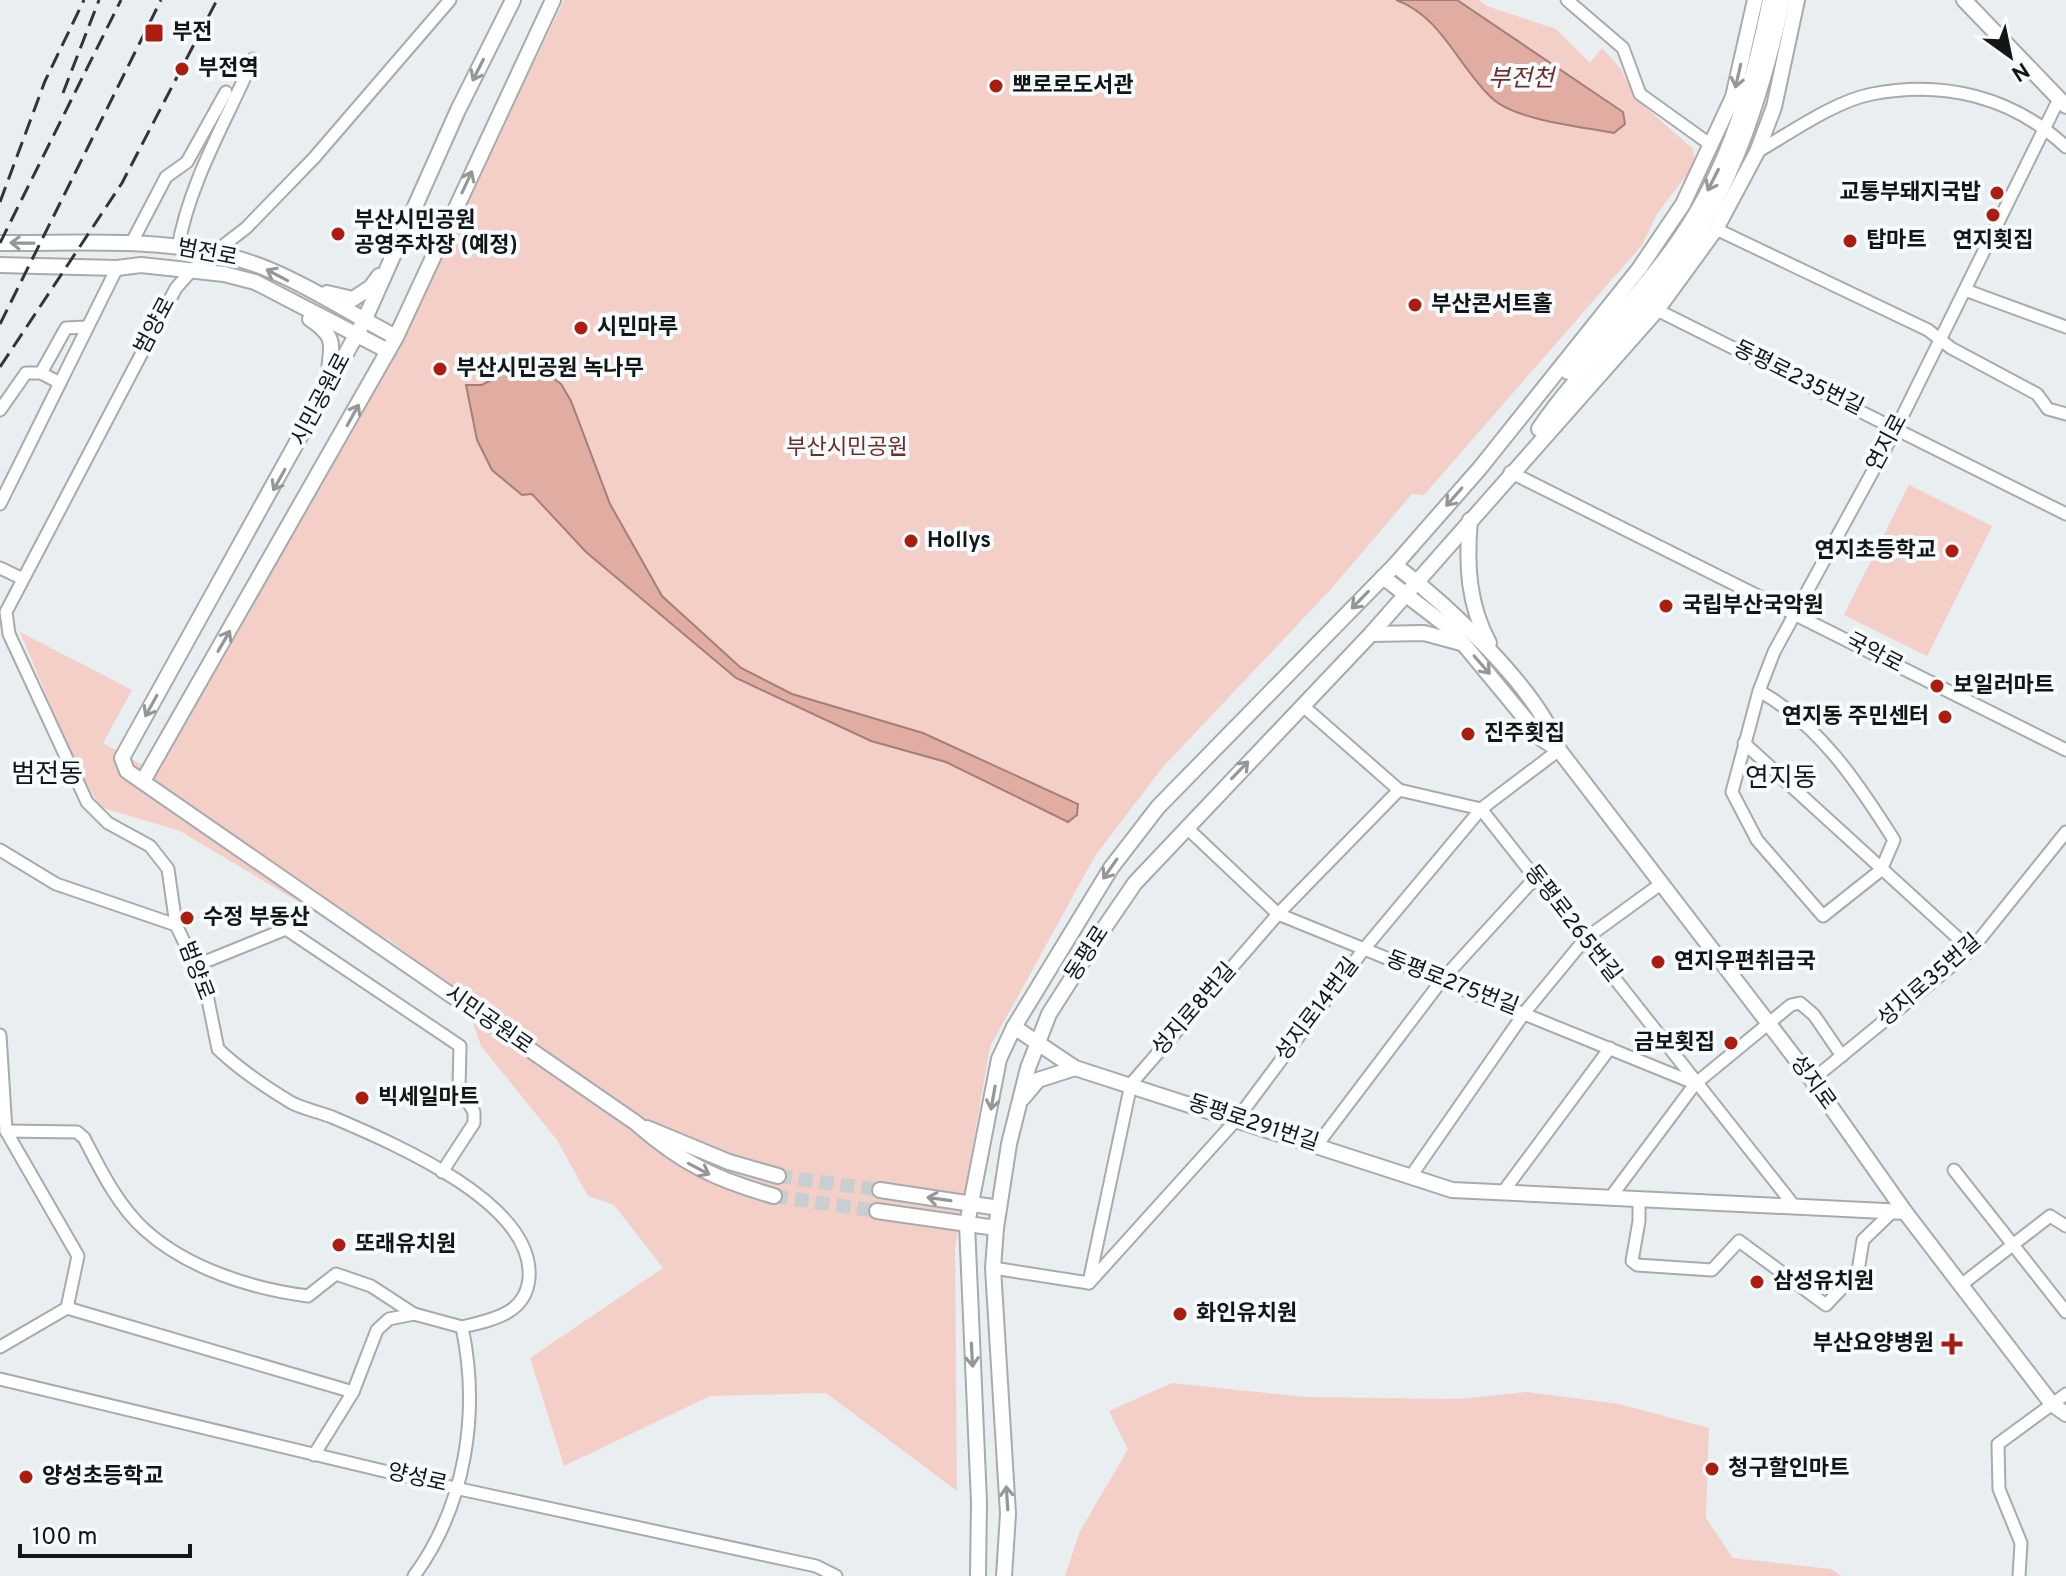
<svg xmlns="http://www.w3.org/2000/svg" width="2066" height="1576" font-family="Overpass,'Noto Sans KR',sans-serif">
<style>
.green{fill:#f4cfc8}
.water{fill:#e1aca2;stroke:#a47f78;stroke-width:2}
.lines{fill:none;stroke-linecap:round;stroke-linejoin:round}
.major-tunnel{stroke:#c9ced0;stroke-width:14;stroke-dasharray:14 7;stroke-linecap:butt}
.minor-casing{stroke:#a6abad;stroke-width:15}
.major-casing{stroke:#a6abad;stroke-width:18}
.minor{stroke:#fff;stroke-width:11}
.major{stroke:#fff;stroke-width:14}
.rail{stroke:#323535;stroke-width:3;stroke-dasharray:16 8;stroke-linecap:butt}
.oneway{stroke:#959696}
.poi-dot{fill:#ad1d0f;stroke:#f6fcfe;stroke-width:3}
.labels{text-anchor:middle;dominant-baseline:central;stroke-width:8;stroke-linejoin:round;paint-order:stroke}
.poi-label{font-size:22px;font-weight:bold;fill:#141616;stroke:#f6fcfe;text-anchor:start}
.street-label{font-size:22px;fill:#141616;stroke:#f6fcfe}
.park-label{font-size:22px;fill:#6d2d24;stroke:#f6fcfe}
.water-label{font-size:24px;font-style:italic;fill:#6f2f26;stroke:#f6fcfe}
.quarter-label{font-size:26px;fill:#141616;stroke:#f6fcfe}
</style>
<rect width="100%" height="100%" fill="#e9eff1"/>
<g class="green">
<polygon points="564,0 1479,0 1487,6 1556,29 1590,63 1602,48 1621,69 1635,98 1693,149 1695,164 1657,214 1642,245 1424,495 1412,494 1331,589 1163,767 1095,856 990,1047 955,1247 957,1491 826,1393 710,1396 564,1466 530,1358 663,1268 614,1205 588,1196 557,1140 481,1046 465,999 388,939 361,939 180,831 100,807 72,757 20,632 132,690 103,743 157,773 381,381"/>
<polygon points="1909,485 1992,526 1927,656 1844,615"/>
<polygon points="1172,1383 1305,1397 1460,1399 1527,1392 1619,1404 1709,1428 1706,1518 1733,1558 1831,1569 1842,1576 1065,1576 1079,1533 1128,1449 1109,1411"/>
</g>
<g class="water">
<path d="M1396,0H1457L1623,112L1625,124L1614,133C1583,127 1517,120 1494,100C1459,69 1442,16 1396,0Z"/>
<polygon points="515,367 544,371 561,384 571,401 610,504 662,596 741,668 792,694 923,733 1078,804 1077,815 1068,822 946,762 871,741 736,678 586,552 532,494 522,495 492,470 477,440 466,385 482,385"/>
</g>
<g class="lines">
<g class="major-tunnel">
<polyline points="778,1176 880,1190"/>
<polyline points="774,1196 877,1211"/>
</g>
<g class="minor-casing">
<g id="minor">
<polyline points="1567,0 1623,48 1640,94 1711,145"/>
<path d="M1757,152C1790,133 1835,101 1872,94C1944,80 2013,97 2066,147"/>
<polyline points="1716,229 1928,330 1951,348 2037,394 2048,409 2066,414"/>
<polyline points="132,242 166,177 187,162 226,92"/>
<path d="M178,248C189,182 227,120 253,59"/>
<polyline points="1965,290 2066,327"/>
<polyline points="1657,310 2066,514"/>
<polyline points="60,383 41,373 66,328 87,327"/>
<polyline points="0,410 26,373 41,373"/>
<polyline points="1510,472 2066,750"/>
<polyline points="0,504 117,268"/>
<polyline points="0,568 21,578"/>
<path d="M1759,691C1819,724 1858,783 1894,840L1881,870L1823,916L1757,840L1732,792L1759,691L1774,652L1897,427L2059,99"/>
<polyline points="1302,705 1399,790 1481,809 1795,1207"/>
<polyline points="1744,743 1971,950"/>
<polyline points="1186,827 1278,914 1694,1083"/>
<polyline points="0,850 56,884 176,925"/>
<polyline points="197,965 286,929 460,1046 459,1087 474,1112 474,1123 442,1172"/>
<polyline points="0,1035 6,1131 78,1256 67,1308"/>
<polyline points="1812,1080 1971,950 2066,832"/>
<path d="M6,1131L77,1132L84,1138C100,1169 118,1206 145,1230C187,1268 252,1289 308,1296L336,1274L371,1286L414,1314"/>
<polyline points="1317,1145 1442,980 1536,877"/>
<polyline points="1954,1170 2066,1312"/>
<polyline points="1411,1176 1525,1012 1585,939 1662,883"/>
<polyline points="1503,1192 1610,1048"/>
<polyline points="1610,1198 1695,1084 1791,1005 1800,1003 1814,1015 1842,1056"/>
<polyline points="1639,1199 1639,1221 1632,1261 1637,1265 1712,1270 1739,1241 1826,1305 1858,1271 1863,1240 1892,1212"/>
<polyline points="993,1268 1089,1283"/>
<polyline points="1089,1282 1131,1084 1278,914 1399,790"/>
<polyline points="1089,1283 1237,1119 1364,949 1481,809 1559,750"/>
<polyline points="1961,1285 2050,1216 2066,1226"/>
<polyline points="0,1347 67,1308 353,1392"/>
<polyline points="0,1379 455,1488 816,1566 836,1576"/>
<polyline points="314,1455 353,1392 377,1330 389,1319 414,1314 462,1327"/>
<path d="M414,1576C466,1505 480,1412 462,1327C492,1320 526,1314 529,1278C535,1202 390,1142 332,1117C319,1112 304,1109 292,1103C267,1088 238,1068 218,1049L205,985L176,925L168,869L150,846L108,823L87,802L9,634L6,612L176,288L193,269L246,228L314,158L450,0"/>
<polyline points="2019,1576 2021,1543 1999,1489 1998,1444 2066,1394"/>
</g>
</g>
<g class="major-casing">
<g id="major">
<path d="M513,0L458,110L364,321L122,758L127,771L636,1123C681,1163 717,1180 774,1196"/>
<polyline points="1964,0 2066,106"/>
<path d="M0,243C86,244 178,235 260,266C307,284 351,314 396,337"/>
<polyline points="0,265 117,268 141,265 224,274 255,282 388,351"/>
<polyline points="327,293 353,299 371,287 379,276"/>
<path d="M310,319C342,340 328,349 329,380"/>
<path d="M1568,372C1605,329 1646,288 1679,240C1729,168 1753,85 1770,0"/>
<path d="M1539,429C1573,378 1619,336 1658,289C1728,204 1759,106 1783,0"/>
<path d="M1470,520C1466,564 1468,604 1489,643"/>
<path d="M1395,565C1446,604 1539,689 1559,750L1812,1080L1905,1212L2052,1404L2066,1414"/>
<polyline points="1383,577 1452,630 1542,739 1559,750"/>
<polyline points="1371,634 1424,633 1461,643"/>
<polyline points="143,781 396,337 553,0"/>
<polyline points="1014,1027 1075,1068 1452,1190 1905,1212"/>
<polyline points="1023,1098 1038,1080 1075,1068"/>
<polyline points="647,1128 729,1162 778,1176"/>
<polyline points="880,1190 999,1208"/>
<polyline points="877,1211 996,1228"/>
<polyline points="978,1576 979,1502 967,1224 999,1059 1014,1027 1111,868 1158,807 1395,565 1480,468 1639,269 1683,204 1733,97 1755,0"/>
<polyline points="1004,1576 1008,1514 993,1268 996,1228 1009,1144 1028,1068 1049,1014 1100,934 1135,883 1371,634 1657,310 1716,229 1757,152 1774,107 1797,0"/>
</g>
</g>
<use href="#minor" class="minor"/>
<use href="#major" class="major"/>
<g class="rail">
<polyline points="63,93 99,0"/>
<polyline points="0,202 45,81 84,0"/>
<polyline points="0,243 121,0"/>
<polyline points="0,324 161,0"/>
<polyline points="0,367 122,183 217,0"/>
</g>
</g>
<defs><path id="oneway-shaft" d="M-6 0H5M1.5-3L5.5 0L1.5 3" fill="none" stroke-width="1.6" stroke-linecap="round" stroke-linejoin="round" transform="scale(2)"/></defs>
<g class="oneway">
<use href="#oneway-shaft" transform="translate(478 70) rotate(117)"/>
<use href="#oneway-shaft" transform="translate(1738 76) rotate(103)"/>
<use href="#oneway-shaft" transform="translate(1713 180) rotate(117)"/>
<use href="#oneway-shaft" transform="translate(467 182) rotate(-65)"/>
<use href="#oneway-shaft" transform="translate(22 243) rotate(-179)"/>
<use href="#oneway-shaft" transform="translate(277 275) rotate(-152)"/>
<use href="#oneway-shaft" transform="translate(353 415) rotate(-61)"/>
<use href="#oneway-shaft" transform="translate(279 480) rotate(119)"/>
<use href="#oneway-shaft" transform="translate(1454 497) rotate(131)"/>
<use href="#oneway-shaft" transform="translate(1360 600) rotate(134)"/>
<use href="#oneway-shaft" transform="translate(224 641) rotate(-60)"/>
<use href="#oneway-shaft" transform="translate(1482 665) rotate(49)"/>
<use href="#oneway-shaft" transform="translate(151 706) rotate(119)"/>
<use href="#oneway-shaft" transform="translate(1240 770) rotate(-46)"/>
<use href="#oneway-shaft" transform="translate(1110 869) rotate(125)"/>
<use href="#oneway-shaft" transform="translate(993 1098) rotate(100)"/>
<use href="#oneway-shaft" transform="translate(699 1169) rotate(28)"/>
<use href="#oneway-shaft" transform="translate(939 1199) rotate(-172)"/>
<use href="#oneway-shaft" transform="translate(972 1355) rotate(87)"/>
<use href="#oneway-shaft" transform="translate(1007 1498) rotate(-94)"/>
</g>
<g class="poi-dot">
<rect x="144" y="23" width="20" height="20" rx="4"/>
<circle cx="182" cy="69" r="8"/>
<circle cx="996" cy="86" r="8"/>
<circle cx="1997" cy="193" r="8"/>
<circle cx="1993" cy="215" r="8"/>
<circle cx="338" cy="234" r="8"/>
<circle cx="1850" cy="241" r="8"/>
<circle cx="1415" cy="305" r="8"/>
<circle cx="581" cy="328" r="8"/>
<circle cx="440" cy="369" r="8"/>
<circle cx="911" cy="541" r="8"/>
<circle cx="1952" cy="551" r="8"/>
<circle cx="1666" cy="606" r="8"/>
<circle cx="1937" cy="686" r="8"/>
<circle cx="1945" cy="717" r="8"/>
<circle cx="1468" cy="734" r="8"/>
<circle cx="187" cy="918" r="8"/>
<circle cx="1658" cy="962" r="8"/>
<circle cx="1731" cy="1043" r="8"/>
<circle cx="362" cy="1098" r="8"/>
<circle cx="339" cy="1245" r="8"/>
<circle cx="1757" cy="1282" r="8"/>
<circle cx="1180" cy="1314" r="8"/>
<path d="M1948 1332h8v8h8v8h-8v8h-8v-8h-8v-8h8z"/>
<circle cx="1712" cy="1469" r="8"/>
<circle cx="26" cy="1477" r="8"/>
</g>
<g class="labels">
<g class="poi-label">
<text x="172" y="33">부전</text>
<text x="198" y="69">부전역</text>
<text x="1012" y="86">뽀로로도서관</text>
<text x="1981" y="193" text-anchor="end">교통부돼지국밥</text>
<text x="354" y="221">부산시민공원<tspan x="354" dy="25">공영주차장 (예정)</tspan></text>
<text x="1866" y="241">탑마트</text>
<text x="1993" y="241" text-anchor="middle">연지횟집</text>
<text x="1431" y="305">부산콘서트홀</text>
<text x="597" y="328">시민마루</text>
<text x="456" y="369">부산시민공원 녹나무</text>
<text x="927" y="541">Hollys</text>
<text x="1936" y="551" text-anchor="end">연지초등학교</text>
<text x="1682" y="606">국립부산국악원</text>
<text x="1953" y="686">보일러마트</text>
<text x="1929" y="717" text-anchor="end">연지동 주민센터</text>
<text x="1484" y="734">진주횟집</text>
<text x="203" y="918">수정 부동산</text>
<text x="1674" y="962">연지우편취급국</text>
<text x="1715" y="1043" text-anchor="end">금보횟집</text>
<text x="378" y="1098">빅세일마트</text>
<text x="355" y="1245">또래유치원</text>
<text x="1773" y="1282">삼성유치원</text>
<text x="1196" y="1314">화인유치원</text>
<text x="1934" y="1344" text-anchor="end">부산요양병원</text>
<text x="1728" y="1469">청구할인마트</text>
<text x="42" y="1477">양성초등학교</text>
</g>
<g class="street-label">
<text transform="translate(207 254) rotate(11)">범전로</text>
<text transform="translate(156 326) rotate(-62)">범양로</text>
<text transform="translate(1798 379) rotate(26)">동평로235번길</text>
<text transform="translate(322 400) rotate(-62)">시민공원로</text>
<text transform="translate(1888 443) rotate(-62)">연지로</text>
<text transform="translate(1874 654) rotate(27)">국악로</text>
<text transform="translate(1572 924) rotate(52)">동평로265번길</text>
<text transform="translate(1088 954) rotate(-57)">동평로</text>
<text transform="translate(195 971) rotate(69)">범양로</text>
<text transform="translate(1930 981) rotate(-41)">성지로35번길</text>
<text transform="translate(1452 984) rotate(21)">동평로275번길</text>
<text transform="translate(1195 1010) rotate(-49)">성지로8번길</text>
<text transform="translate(1318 1010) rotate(-53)">성지로14번길</text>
<text transform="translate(488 1021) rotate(35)">시민공원로</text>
<text transform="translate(1812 1083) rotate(54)">성지로</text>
<text transform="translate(1253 1124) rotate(18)">동평로291번길</text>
<text transform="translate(417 1479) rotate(13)">양성로</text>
</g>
<g class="park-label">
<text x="847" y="448">부산시민공원</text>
</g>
<g class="water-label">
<text x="1521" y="80">부전천</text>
</g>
<g class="quarter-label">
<text x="47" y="775">범전동</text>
<text x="1781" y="779">연지동</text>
</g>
</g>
<g transform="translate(2010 56) rotate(147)" stroke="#f6fcfe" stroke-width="6" paint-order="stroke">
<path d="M0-6L14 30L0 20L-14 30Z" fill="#141616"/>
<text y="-12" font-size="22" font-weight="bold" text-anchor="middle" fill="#141616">N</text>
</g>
<path d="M20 1544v12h170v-12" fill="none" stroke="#141616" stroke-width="4"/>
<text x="32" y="1544" font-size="24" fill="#141616" stroke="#f6fcfe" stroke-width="6" paint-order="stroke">100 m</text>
</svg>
